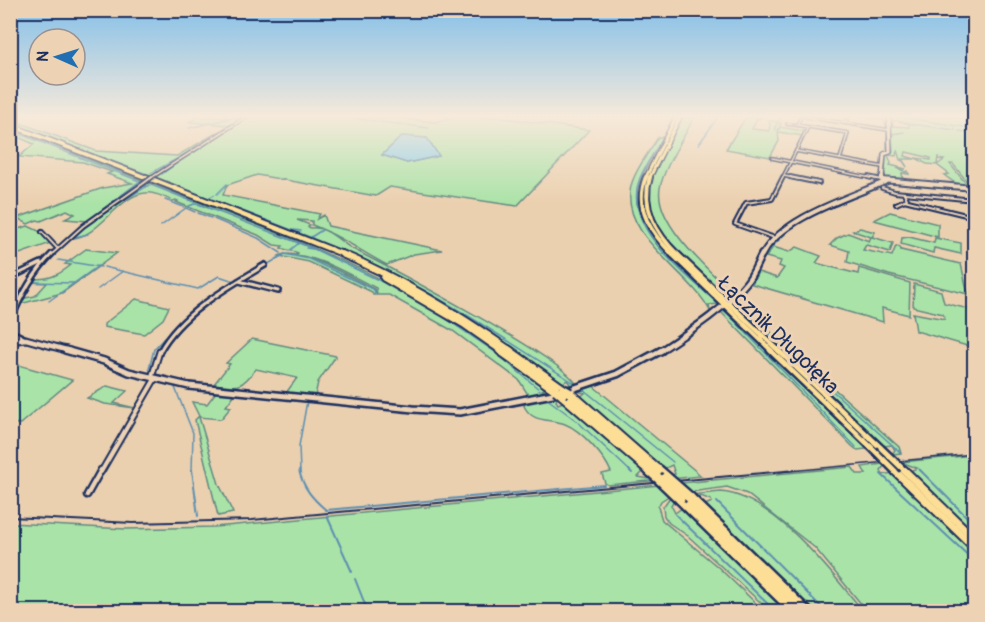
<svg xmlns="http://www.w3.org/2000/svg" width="985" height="622" font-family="Pangolin,sans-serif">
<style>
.green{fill:#aae3a7;stroke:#628982;stroke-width:1.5;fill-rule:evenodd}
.water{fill:#89cfea;stroke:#5d8fb2;stroke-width:1.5}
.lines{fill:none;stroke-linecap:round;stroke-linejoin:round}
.stream-far1{stroke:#5d8fb2;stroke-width:1.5}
.stream{stroke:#5d8fb2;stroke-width:2}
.street-far4-casing{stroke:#1b2f5e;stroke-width:4.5}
.street-far3-casing{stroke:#1b2f5e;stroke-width:6}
.street-far2-casing{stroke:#1b2f5e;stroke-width:8}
.street-far1-casing{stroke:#1b2f5e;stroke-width:8}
.street-casing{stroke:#1b2f5e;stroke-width:9}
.secondary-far3-casing{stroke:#1b2f5e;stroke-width:6}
.secondary-far2-casing{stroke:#1b2f5e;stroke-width:8}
.secondary-far1-casing{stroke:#1b2f5e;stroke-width:9}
.secondary-casing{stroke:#1b2f5e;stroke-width:10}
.primary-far4-casing{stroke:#1b2f5e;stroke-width:6}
.primary-far3-casing{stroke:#1b2f5e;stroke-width:8}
.primary-far2-casing{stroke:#1b2f5e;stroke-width:9}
.primary-far1-casing{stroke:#1b2f5e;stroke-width:10}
.primary-casing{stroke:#1b2f5e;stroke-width:11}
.highway-far4-casing{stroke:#1b2f5e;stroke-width:7}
.highway-far3-casing{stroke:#1b2f5e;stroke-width:8}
.highway-far2-casing{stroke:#1b2f5e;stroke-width:10}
.highway-far1-casing{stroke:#1b2f5e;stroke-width:12}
.highway-casing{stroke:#1b2f5e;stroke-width:14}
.street-far4{stroke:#edd2b4;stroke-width:1.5}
.street-far3{stroke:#edd2b4;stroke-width:2}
.street-far2{stroke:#edd2b4;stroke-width:3}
.street-far1{stroke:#edd2b4;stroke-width:4}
.street{stroke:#edd2b4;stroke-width:4.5}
.secondary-far3{stroke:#edd2b4;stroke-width:3}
.secondary-far2{stroke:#edd2b4;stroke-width:4}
.secondary-far1{stroke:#edd2b4;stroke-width:4.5}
.secondary{stroke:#edd2b4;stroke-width:5}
.primary-far4{stroke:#fdde96;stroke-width:3}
.primary-far3{stroke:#fdde96;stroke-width:4}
.primary-far2{stroke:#fdde96;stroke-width:4.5}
.primary-far1{stroke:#fdde96;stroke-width:5}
.primary{stroke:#fdde96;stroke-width:7}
.highway-far4{stroke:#fdde96;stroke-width:4}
.highway-far3{stroke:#fdde96;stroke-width:4.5}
.highway-far2{stroke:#fdde96;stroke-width:6}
.highway-far1{stroke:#fdde96;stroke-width:8}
.highway{stroke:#fdde96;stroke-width:9}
.rail-far1{stroke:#1b2f5e;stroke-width:1.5}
.rail{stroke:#1b2f5e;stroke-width:2}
.street-bridge-far1-casing{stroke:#1b2f5e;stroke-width:4.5;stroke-linecap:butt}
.street-bridge-casing{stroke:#1b2f5e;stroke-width:6;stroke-linecap:butt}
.primary-bridge-casing{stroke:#1b2f5e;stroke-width:10;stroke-linecap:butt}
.highway-bridge-far1-casing{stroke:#1b2f5e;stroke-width:12;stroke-linecap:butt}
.highway-bridge-casing{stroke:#1b2f5e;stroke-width:14;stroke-linecap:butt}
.street-bridge-far1{stroke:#edd2b4;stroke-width:1.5}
.street-bridge{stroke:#edd2b4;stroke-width:2}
.primary-bridge{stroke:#fdde96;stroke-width:5}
.highway-bridge-far1{stroke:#fdde96;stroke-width:8}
.highway-bridge{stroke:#fdde96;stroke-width:9}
.labels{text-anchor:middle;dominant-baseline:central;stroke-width:6;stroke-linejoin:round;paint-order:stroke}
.street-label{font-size:21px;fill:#1b2f5e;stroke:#edd2b4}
</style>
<rect width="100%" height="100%" fill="#ebd0af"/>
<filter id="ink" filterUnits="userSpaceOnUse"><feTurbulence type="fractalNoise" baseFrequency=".0167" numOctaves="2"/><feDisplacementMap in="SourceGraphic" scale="12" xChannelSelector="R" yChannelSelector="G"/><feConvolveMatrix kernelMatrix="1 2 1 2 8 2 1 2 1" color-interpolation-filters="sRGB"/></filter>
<g filter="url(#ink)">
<g class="green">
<path d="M198,117H230L217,121L237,117H391L435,122L456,117H498L589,130L517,206L390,187L376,196L257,175L227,185L223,195L320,214L317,219L324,215L328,226L442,250L414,254L387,265C362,252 339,235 312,225V221L297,220L310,225L308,227L311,228C327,226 339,241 351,248C384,265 571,362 577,386L530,398L519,380L453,331L389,295H373L372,292L309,262L279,256C297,245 355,280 374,289L377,294L376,288C351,276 325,259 296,255L298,253C292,250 287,251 281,248L283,246L274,245L258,235L176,202L178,201L176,200L173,201C166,198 159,194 151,193C119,190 101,239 70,238L142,185L146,186V182C225,213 306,241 382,280C437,309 488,344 538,382L546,388L542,390L544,391L550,392L570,384L567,380L563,383L476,322L379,268L299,234L11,123L10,119L96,151L177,156L230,125L189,122ZM418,138H426L439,156L407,163L382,155L395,143Z"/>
<path d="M682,117H694C684,139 665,164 660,188C654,223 709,270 732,293L729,296L723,295C696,269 639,228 648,186C651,169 674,133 682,117Z"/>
<polygon points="746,117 762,118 757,119 752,129 769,131 770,124 768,120 781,123 778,131 780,127 804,131 802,136 778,132 779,141 770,157 726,149"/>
<path d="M891,117H974V187L969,184L953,164H950L968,186C957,185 953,182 944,175L949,174L937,165L944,160L938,159V156L937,165L927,164C922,162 921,160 915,158L931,160V158L906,152L905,156L915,159H902L907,167L903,161L900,160L897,150L896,156L888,155L891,163L890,165L906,169L897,168L906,172L908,171L909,174L902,173L903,182L884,180L883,176L885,155L892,153L890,123H893L892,126L909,127V123L892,120Z"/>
<polygon points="11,129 144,181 136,184 140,184 88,221 65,219 75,214 67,210 41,221 37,220 28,224 17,218 103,188 132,183 107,174 112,172 83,162 19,157 34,144 11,134"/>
<path d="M658,137H663C655,153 642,170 638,187C628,232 694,274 719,304L709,305L710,311C691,272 619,236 631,186C635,169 650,151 658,137Z"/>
<polygon points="890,212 938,224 938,237 874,220"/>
<polygon points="28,226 43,233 51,243 11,257 11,231"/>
<polygon points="860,228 875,232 872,237 893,243 890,252 866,245 863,250 892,256 896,246 900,247 901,250 961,264 968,294 889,275 847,262 849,251 830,245 837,238 848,233 869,241 871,237 853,231"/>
<polygon points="909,237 934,243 935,238 961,243 961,254 934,248 933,253 901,244 902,238"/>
<polygon points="773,247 789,252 797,247 821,256 816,263 858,274 859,268 910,283 909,315 882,308 883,322 752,284 758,272 777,278 784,268 779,266 781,261 766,257"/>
<path d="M86,249L117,253L62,293L20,304L21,299L35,296L47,283L30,282L34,279C50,279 59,275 71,265L65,264Z"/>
<polygon points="914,284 941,291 944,303 973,310 974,348 916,331 913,313 945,319 943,314 913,307"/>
<polygon points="733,298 899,447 901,453 892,454 895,450 892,445 884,446 878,442 732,303"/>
<polygon points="136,299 169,307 163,319 144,334 104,327 104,324"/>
<polygon points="724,309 867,449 857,450 852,446 719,310"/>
<path d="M252,339L336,356L318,382L315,396L286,393L297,378L256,369C240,389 239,387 214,384L230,364L226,363Z"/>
<polygon points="15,364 72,380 20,424 11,423 11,367"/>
<path d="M592,385L698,473L701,476L608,485L605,483L602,474L611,472C605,457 581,430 565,424C549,418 533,424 524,406L526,402ZM576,391L585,393L580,397L657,462L666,468L672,465L675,474L650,479L638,477L643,472L563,402L558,404L556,401L558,396Z"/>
<polygon points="107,386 127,391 114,403 135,408 105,404 87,398"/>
<polygon points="216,392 235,394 226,406 231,407 221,419 199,417 219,484 233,513 218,516 195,420 199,416 192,402 207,404"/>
<polygon points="974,455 974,533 910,471 917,468 901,462"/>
<polygon points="882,464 884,466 881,470 883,475 892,473 974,553 974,611 867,611 815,548 747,494 727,487 691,492 681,483 852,467 857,474 866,474 862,467"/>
<polygon points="660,485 670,495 661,501 658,507 662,520 718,567 764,611 11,611 10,523 126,529 214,527"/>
<path d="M721,492C773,496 832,573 863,611H815L705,505L712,502L711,500L701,496L674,500L671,505L675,513L682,508L788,611H770L688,536L669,523L664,516L663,507L670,497Z"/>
</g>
<polygon class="water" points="402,136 427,138 439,156 407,163 382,155"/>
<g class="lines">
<g class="stream-far1">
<polyline points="333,117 341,117"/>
<polyline points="342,117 429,128"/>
<polyline points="859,117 884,120 887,129"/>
<polyline points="887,117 887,120"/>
<polyline points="901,117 971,128"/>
<polyline points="10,123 149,175"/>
<polyline points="904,123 955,130"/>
<polyline points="967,126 970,117"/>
<polyline points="189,128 232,118"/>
<polyline points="10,130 142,182"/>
<polyline points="776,130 775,127 781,117"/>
<polyline points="887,131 887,148"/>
<polyline points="959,131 974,133"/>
<path d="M662,138C655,153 642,167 638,184C626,231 687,275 717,303"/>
<polyline points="672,138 683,117"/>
<polyline points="699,144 718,117"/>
<polyline points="893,151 892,134 904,132"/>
<polyline points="151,173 195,149"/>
<polyline points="162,174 191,153"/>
<polyline points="157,178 206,197"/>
<polyline points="651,179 671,139"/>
<polyline points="151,185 194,202"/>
<polyline points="876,189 886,184"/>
<polyline points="871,191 874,189"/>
<polyline points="217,194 227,184"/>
<polyline points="862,195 867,193"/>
<polyline points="208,198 214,195"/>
<polyline points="854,198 861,195"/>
<path d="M210,199C280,225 350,251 416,286C471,315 523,351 576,384"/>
<polyline points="165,200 184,207"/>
<polyline points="844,202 852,199"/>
<polyline points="198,204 314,249 393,287"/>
<polyline points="114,206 149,185"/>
<polyline points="189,206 197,203"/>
<polyline points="836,206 842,203"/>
<polyline points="186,208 195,212"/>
<polyline points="824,210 831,208"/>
<polyline points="198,213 211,218"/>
<polyline points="91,218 140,181"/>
<polyline points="214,219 258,238 281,253"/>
<polyline points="799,223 822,211"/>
<polyline points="161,226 186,208"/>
<polyline points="294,230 301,231"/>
<polyline points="88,234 71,238 93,220"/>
<polyline points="662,234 723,294"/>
<polyline points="311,237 322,230"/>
<polyline points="780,239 794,225"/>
<polyline points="306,248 313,249"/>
<polyline points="289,251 299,243"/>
<polyline points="766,253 779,240"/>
<polyline points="284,254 309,259 372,289 375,291 374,294"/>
<polyline points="763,258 765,255"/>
<polyline points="58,260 101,267"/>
<polyline points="265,266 285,254"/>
<polyline points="104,267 198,289 219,276 234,281"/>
<polyline points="33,282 74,283"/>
<polyline points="98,289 123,271"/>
<polyline points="736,297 753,281 756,272"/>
<polyline points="732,300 900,452"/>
<polyline points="49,301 98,266"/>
<polyline points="433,310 495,352 540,390"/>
<polyline points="720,311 726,312 856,447"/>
<polyline points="149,369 154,349 164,338"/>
<polyline points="156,381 174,385 193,433 192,472"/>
<polyline points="583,389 673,462"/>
<polyline points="320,397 424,407"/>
<polyline points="546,398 577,421 631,472"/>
<polyline points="428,407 468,408"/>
<polyline points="464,414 515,405"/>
<polyline points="919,469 922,472"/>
<polyline points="300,472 299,446 307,401"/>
</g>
<g class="stream">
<polyline points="192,470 198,516"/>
<path d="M299,470C303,488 313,499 326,510L604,485"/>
<polyline points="629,470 632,473"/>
<polyline points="920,470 974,524"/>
<polyline points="881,474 974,561"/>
<polyline points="717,502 826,612"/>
<polyline points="676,515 776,612"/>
<polyline points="327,516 352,572"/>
<polyline points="355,579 368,612"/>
</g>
<g class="street-far4-casing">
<g id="street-far4">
<polyline points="806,117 889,130"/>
<polyline points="845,123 848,117"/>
<polyline points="787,124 797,125"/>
<polyline points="809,127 848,133 840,159"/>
<polyline points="796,151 883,167"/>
<polyline points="772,158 876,179"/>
<polyline points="154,176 246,117"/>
<polyline points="784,176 798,179"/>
<polyline points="782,179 808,127 797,125 801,117"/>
</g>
</g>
<g class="street-far3-casing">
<g id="street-far3">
<polyline points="790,177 819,183"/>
<polyline points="868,177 882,180"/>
<polyline points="882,188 895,192 974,200"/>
<polyline points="904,200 974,217"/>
<polyline points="896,204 907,199 904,193"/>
<polyline points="42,232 57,248"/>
<polyline points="775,238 735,224 746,203 772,199 783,177"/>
<polyline points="51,255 83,226 144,183"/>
</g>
</g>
<g class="street-far2-casing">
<g id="street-far2">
<polyline points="10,278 41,263"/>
<polyline points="239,281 278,291"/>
<path d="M10,323C20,297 32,274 52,254"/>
<polyline points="10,331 26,339"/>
<path d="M160,351C181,313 228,287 265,265"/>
</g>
</g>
<g class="street-far1-casing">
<g id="street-far1">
<polyline points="152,376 160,350"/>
<polyline points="101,472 155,379"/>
</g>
</g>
<g class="street-casing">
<polyline id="street" points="87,495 101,470"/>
</g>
<g class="secondary-far3-casing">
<polyline id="secondary-far3" points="882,179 884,154 890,152 889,117"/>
</g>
<g class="secondary-far2-casing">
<g id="secondary-far2">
<polyline points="882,177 882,180 974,188"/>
<path d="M762,255C782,217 849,198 887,181"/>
</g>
</g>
<g class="secondary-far1-casing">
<g id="secondary-far1">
<polyline points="10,341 26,339 70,351"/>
<path d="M660,351C687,333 725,309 746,283C753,275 757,263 762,254"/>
</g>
</g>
<g class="secondary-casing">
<g id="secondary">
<polyline points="65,350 104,361 129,372 189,386 413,409 460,412 558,393"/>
<polyline points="566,391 617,374 662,350"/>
</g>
</g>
<g class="primary-far4-casing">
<g id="primary-far4">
<polyline points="645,179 676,117"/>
<polyline points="649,179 680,117"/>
</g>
</g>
<g class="primary-far3-casing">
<g id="primary-far3">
<path d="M646,177C633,208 652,234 673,255"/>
<path d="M650,177C640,208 657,234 678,255"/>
</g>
</g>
<g class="primary-far2-casing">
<g id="primary-far2">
<polyline points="672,254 772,351"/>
<polyline points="677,254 779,351"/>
</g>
</g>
<g class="primary-far1-casing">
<g id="primary-far1">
<polyline points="770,350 874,450"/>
<polyline points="778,350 881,448"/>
<polyline points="903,469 906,472"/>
</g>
</g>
<g class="primary-casing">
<g id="primary">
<polyline points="904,470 974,538"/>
<polyline points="895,471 974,547"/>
</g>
</g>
<g class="highway-far4-casing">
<polyline id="highway-far4" points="10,125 150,179"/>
</g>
<g class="highway-far3-casing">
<polyline id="highway-far3" points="146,177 345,255"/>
</g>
<g class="highway-far2-casing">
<g id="highway-far2">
<path d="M342,254C402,279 458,314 511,351"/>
<polyline points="384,278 465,325 502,351"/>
</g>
</g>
<g class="highway-far1-casing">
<g id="highway-far1">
<polyline points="500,350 556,390"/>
<polyline points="508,350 563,389"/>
<polyline points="570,393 660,472"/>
<polyline points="562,395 651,472"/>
</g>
</g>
<g class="highway-casing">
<g id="highway">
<polyline points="649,470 657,477"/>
<polyline points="658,470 666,477"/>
<polyline points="690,498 807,612"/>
<polyline points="680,499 795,612"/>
</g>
</g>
<use href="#street-far4" class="street-far4"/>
<use href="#street-far3" class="street-far3"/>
<use href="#street-far2" class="street-far2"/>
<use href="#street-far1" class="street-far1"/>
<use href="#street" class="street"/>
<use href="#secondary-far3" class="secondary-far3"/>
<use href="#secondary-far2" class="secondary-far2"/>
<use href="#secondary-far1" class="secondary-far1"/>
<use href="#secondary" class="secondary"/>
<use href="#primary-far4" class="primary-far4"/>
<use href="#primary-far3" class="primary-far3"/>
<use href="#primary-far2" class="primary-far2"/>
<use href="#primary-far1" class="primary-far1"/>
<use href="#primary" class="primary"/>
<use href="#highway-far4" class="highway-far4"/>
<use href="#highway-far3" class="highway-far3"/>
<use href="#highway-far2" class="highway-far2"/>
<use href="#highway-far1" class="highway-far1"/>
<use href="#highway" class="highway"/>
<polyline class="rail-far1" points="779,472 974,454"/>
<polyline class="rail" points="10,517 133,523 252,520 796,470"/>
<g class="street-bridge-far1-casing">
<polyline id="street-bridge-far1" points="150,179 154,176"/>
</g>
<g class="street-bridge-casing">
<polyline id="street-bridge" points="144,183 152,177"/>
</g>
<g class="primary-bridge-casing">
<g id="primary-bridge">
<polyline points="881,448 903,469"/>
<polyline points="874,450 895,471"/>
</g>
</g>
<g class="highway-bridge-far1-casing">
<g id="highway-bridge-far1">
<polyline points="563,389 570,393"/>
<polyline points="556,390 562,395"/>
</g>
</g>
<g class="highway-bridge-casing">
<g id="highway-bridge">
<polyline points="657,477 680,499"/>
<polyline points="666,477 690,498"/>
</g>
</g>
<use href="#street-bridge-far1" class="street-bridge-far1"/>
<use href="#street-bridge" class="street-bridge"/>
<use href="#primary-bridge" class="primary-bridge"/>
<use href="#highway-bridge-far1" class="highway-bridge-far1"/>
<use href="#highway-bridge" class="highway-bridge"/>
</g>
</g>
<linearGradient id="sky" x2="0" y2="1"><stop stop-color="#82bfe9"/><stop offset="0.57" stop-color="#f6eadb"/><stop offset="1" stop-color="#f6eadb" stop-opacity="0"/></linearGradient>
<rect width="985" height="204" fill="url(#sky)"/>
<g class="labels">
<g class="street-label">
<text transform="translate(778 335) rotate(44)">Łącznik Długołęka</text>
</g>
</g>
<rect width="985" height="622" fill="none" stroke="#edd2b4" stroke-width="36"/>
<rect x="18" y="18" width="949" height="586" fill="none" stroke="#1b2f5e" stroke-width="2" filter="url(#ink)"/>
<g transform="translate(57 57) rotate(273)"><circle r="28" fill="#edd2b4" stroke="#999192" stroke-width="1.5"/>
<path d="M0-4.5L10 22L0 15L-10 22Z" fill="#1f6fb2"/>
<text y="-9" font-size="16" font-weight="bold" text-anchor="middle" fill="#1b2f5e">N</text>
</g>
</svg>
